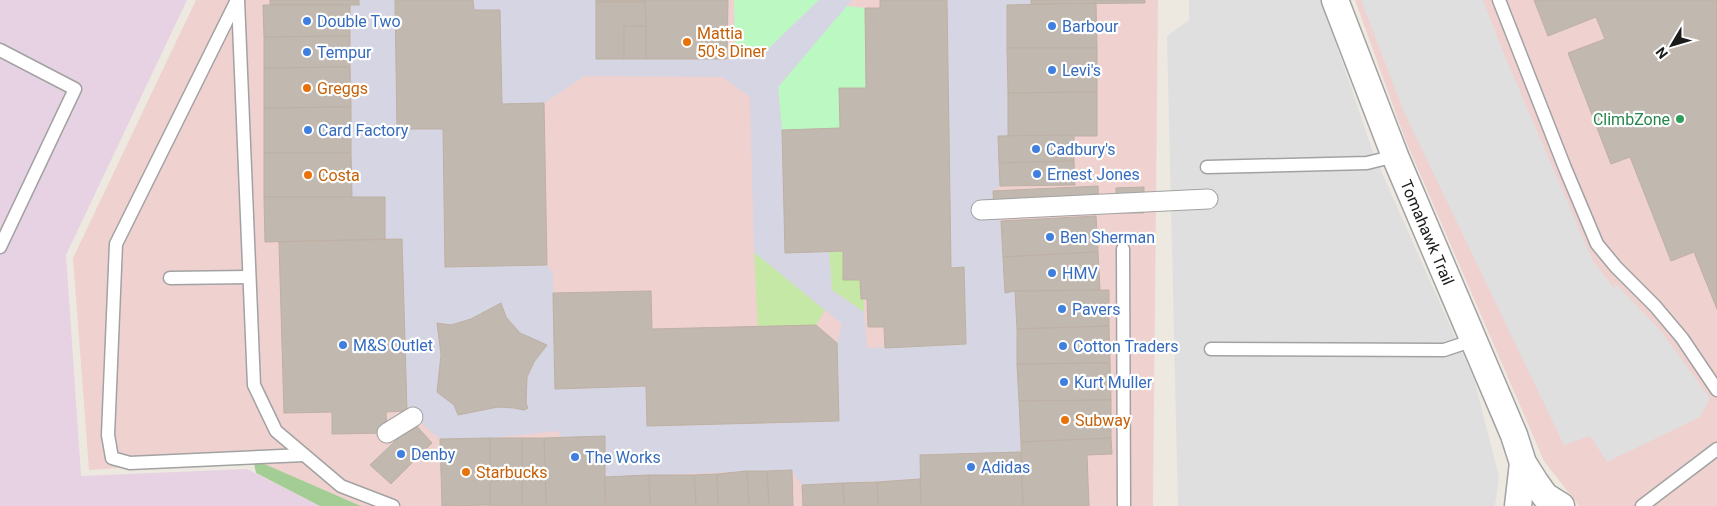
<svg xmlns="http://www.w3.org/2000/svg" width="1717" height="506" font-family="Roboto,sans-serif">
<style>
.commercial{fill:#efd1cf}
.industrial{fill:#e6d2e2}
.grass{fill:#c5e8a6}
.forest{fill:#a4cd95}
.park{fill:#bcf9c2}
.parking{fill:#dfdfdf}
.plaza{fill:#d5d5e3}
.building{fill:#c1b8b0;stroke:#beb0a3}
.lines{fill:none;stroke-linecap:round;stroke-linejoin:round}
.service-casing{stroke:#a2a2a2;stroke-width:15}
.pedestrian-casing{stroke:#a2a2a2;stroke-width:21}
.minor-casing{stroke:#a2a2a2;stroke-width:29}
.service{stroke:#fff;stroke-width:12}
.pedestrian{stroke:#fff;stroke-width:19}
.minor{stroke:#fff;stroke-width:26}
.shop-dot{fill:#3f7fe0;stroke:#fff;stroke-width:2}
.food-dot{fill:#e8710a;stroke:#fff;stroke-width:2}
.leisure-dot{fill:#2e9e5b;stroke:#fff;stroke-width:2}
.labels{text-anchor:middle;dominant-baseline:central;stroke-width:4.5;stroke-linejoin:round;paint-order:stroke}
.shop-label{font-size:16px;fill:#366cbe;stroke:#fff;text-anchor:start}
.food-label{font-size:16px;fill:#c56008;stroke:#fff;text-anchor:start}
.leisure-label{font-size:16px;fill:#27864d;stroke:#fff;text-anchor:end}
.street-label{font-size:16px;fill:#1b1b1b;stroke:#fff}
</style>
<rect width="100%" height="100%" fill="#ede9e1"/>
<g class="commercial">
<polygon points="196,0 1158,0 1153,506 361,506 253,459 89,470 73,258"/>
<polygon points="1355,0 1717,0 1717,506 1579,506 1544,461 1405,139"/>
</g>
<polygon class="industrial" points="0,0 187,0 66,255 81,476 247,469 320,506 0,506"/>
<g class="grass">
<polygon points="843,251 843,280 860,280 861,299 864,299 864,312 832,290 829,252"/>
<polygon points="754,252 825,310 816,325 758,327"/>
</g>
<polygon class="forest" points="253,459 361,506 320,506 256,473"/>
<g class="park">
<polygon points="734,0 819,0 762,55 735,56"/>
<polygon points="846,6 865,8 866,88 839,88 840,128 782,130 778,87"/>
</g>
<g class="parking">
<polygon points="1189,0 1321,0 1374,155 1475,382 1499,477 1495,506 1178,506 1167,36 1189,20"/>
<polygon points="1361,0 1483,0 1506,59 1593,261 1615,289 1615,283 1661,331 1710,398 1700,417 1607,462 1590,436 1564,445 1404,112"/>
</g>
<polygon class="plaza" points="359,0 395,0 397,129 443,129 445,267 547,265 553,274 555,389 646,386 647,426 839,421 837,343 842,324 754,252 750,97 722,77 585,76 544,103 502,104 500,10 474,10 473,0 596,0 596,59 727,59 762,55 819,0 852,0 778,87 782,130 785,252 829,252 832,290 864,312 867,348 966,344 964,267 951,268 947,0 1031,0 1031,4 1007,5 1008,136 998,137 1000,186 993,191 995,215 1001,221 1005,293 1015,291 1021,452 920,455 920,479 802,485 791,470 605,477 604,436 560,437 559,431 490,438 440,439 407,411 402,239 385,239 384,197 352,197 350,5 358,5"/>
<g class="building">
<rect x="270" y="0" width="89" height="5"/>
<polygon points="395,0 473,0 474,10 500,10 502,104 544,103 547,265 445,267 443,129 397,129"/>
<rect x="596" y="0" width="49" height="2"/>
<polygon points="645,0 728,0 727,59 646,59"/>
<polygon points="880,0 947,0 951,268 964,267 966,344 885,348 884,327 868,327 867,299 861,299 860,280 843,280 843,251 785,253 782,130 840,128 839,88 866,88 865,8 880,8"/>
<polygon points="1031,0 1145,0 1145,3 1031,4"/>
<polygon points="1534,0 1717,0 1717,309 1694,252 1671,261 1630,157 1611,164 1568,53 1605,39 1596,17 1548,36"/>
<polygon points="596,2 645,2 646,26 624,26 624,59 596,59"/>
<polygon points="1096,3 1097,48 1007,48 1007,5"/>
<polygon points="263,5 350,5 350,36 264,37"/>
<rect x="624" y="26" width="22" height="33"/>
<polygon points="350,36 350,67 264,68 264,37"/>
<polygon points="1007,48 1097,48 1097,92 1008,93"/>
<polygon points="350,67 351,107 264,108 264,68"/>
<polygon points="1097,92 1097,136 1008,136 1008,93"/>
<polygon points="351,107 351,153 264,153 264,108"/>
<polygon points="1074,135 1074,161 999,163 998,136"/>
<polygon points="264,153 351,153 352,197 264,197"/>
<polygon points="1074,161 1075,185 1000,186 999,163"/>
<polygon points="1098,186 1099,211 994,209 993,191"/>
<polygon points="1144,187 1144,213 1116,213 1116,188"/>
<polygon points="264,197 385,197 385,239 265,242"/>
<polygon points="1096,216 1098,252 1003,257 1001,221"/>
<polygon points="402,239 407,411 386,412 387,433 332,434 332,412 284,413 279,242"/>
<polygon points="1098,252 1100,290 1015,291 1005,293 1003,257"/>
<polygon points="1109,290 1109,326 1017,329 1015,291"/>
<polygon points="651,291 652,329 816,325 837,343 839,421 647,426 646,386 555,389 553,293"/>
<polygon points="501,303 506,317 520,333 547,345 534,362 527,377 526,403 528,408 524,410 514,408 498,407 458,415 454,405 437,392 441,355 437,323 451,325 471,319"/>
<polygon points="1109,326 1110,363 1017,364 1017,329"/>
<polygon points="1110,363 1111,400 1019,401 1017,364"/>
<polygon points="1111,400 1111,438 1021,442 1019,401"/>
<polygon points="414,423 432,443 391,484 370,465"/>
<polygon points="605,436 605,506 546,506 544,438"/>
<rect x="490" y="438" width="32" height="68"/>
<polygon points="490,438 490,505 442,506 440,439"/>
<polygon points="522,438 544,438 546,506 522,506"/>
<polygon points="1111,438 1112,454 1087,455 1089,506 1023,506 1021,442"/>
<polygon points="1021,452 1023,506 921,506 920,455"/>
<polygon points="792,470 793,506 769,506 767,471"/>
<polygon points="747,471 767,471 769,506 749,506"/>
<polygon points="747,471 749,506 718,506 717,474"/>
<polygon points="717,474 718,506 696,506 694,475"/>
<polygon points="649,475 694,475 696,506 650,506"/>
<polygon points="649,475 650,506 606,506 605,477"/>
<polygon points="920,479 921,506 878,506 877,482"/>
<polygon points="877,482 878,506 844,506 843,483"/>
<polygon points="843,483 844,506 803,506 802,485"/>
</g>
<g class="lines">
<g class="service-casing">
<g id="service">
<polyline points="237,0 116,244 108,435 112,458 130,463 304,455"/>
<polyline points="238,0 254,385 276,431 341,486 393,506"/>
<polyline points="1499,0 1565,168 1597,244 1616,267 1655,306 1682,338 1717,390"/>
<polyline points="0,50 75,89 0,247"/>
<polyline points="1207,167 1367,163 1395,156"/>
<polyline points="1123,249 1124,506"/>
<polyline points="170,278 249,277"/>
<polyline points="1211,349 1444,350 1474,340"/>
<polyline points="1642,506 1717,449"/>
</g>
</g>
<g class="pedestrian-casing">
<g id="pedestrian">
<polyline points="981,210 1208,199"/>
<polyline points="387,433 413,417"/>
</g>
</g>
<g class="minor-casing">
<g id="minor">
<path id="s1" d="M1335,0L1395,156L1514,435L1523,463L1535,482L1545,496L1561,506"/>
<polyline points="1518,506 1523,463"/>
</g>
</g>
<use href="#service" class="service"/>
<use href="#pedestrian" class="pedestrian"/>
<use href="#minor" class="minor"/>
</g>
<g class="shop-dot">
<circle cx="307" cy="21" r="5"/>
<circle cx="1052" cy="26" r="5"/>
<circle cx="307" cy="52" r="5"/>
<circle cx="1052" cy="70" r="5"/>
<circle cx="308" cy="130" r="5"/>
<circle cx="1036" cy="149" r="5"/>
<circle cx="1037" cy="174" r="5"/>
<circle cx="1050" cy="237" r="5"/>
<circle cx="1052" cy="273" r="5"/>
<circle cx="1062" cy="309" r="5"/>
<circle cx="343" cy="345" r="5"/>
<circle cx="1063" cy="346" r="5"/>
<circle cx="1064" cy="382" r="5"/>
<circle cx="401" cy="454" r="5"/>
<circle cx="575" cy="457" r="5"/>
<circle cx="971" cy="467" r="5"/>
</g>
<g class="food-dot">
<circle cx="687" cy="42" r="5"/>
<circle cx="307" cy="88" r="5"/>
<circle cx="308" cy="175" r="5"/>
<circle cx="1065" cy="420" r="5"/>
<circle cx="466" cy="472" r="5"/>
</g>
<circle class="leisure-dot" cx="1680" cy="119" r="5"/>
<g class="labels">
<g class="shop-label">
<text x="317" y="21">Double Two</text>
<text x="1062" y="26">Barbour</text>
<text x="317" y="52">Tempur</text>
<text x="1062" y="70">Levi's</text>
<text x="318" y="130">Card Factory</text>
<text x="1046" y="149">Cadbury's</text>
<text x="1047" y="174">Ernest Jones</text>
<text x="1060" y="237">Ben Sherman</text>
<text x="1062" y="273">HMV</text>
<text x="1072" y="309">Pavers</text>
<text x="353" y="345">M&amp;S Outlet</text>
<text x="1073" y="346">Cotton Traders</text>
<text x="1074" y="382">Kurt Muller</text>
<text x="411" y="454">Denby</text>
<text x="585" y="457">The Works</text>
<text x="981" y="467">Adidas</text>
</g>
<g class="food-label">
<text x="697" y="33">Mattia<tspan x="697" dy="18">50's Diner</tspan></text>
<text x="317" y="88">Greggs</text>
<text x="318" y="175">Costa</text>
<text x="1075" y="420">Subway</text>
<text x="476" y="472">Starbucks</text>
</g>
<g class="leisure-label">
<text x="1670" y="119">ClimbZone</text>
</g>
<g class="street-label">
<text stroke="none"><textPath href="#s1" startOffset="250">Tomahawk Trail</textPath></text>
</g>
</g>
<g transform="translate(1672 45) rotate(232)" stroke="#ffffff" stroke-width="4" paint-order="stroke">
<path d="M0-4L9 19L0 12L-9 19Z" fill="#1b1b1b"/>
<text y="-8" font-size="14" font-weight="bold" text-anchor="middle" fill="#1b1b1b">N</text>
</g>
</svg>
